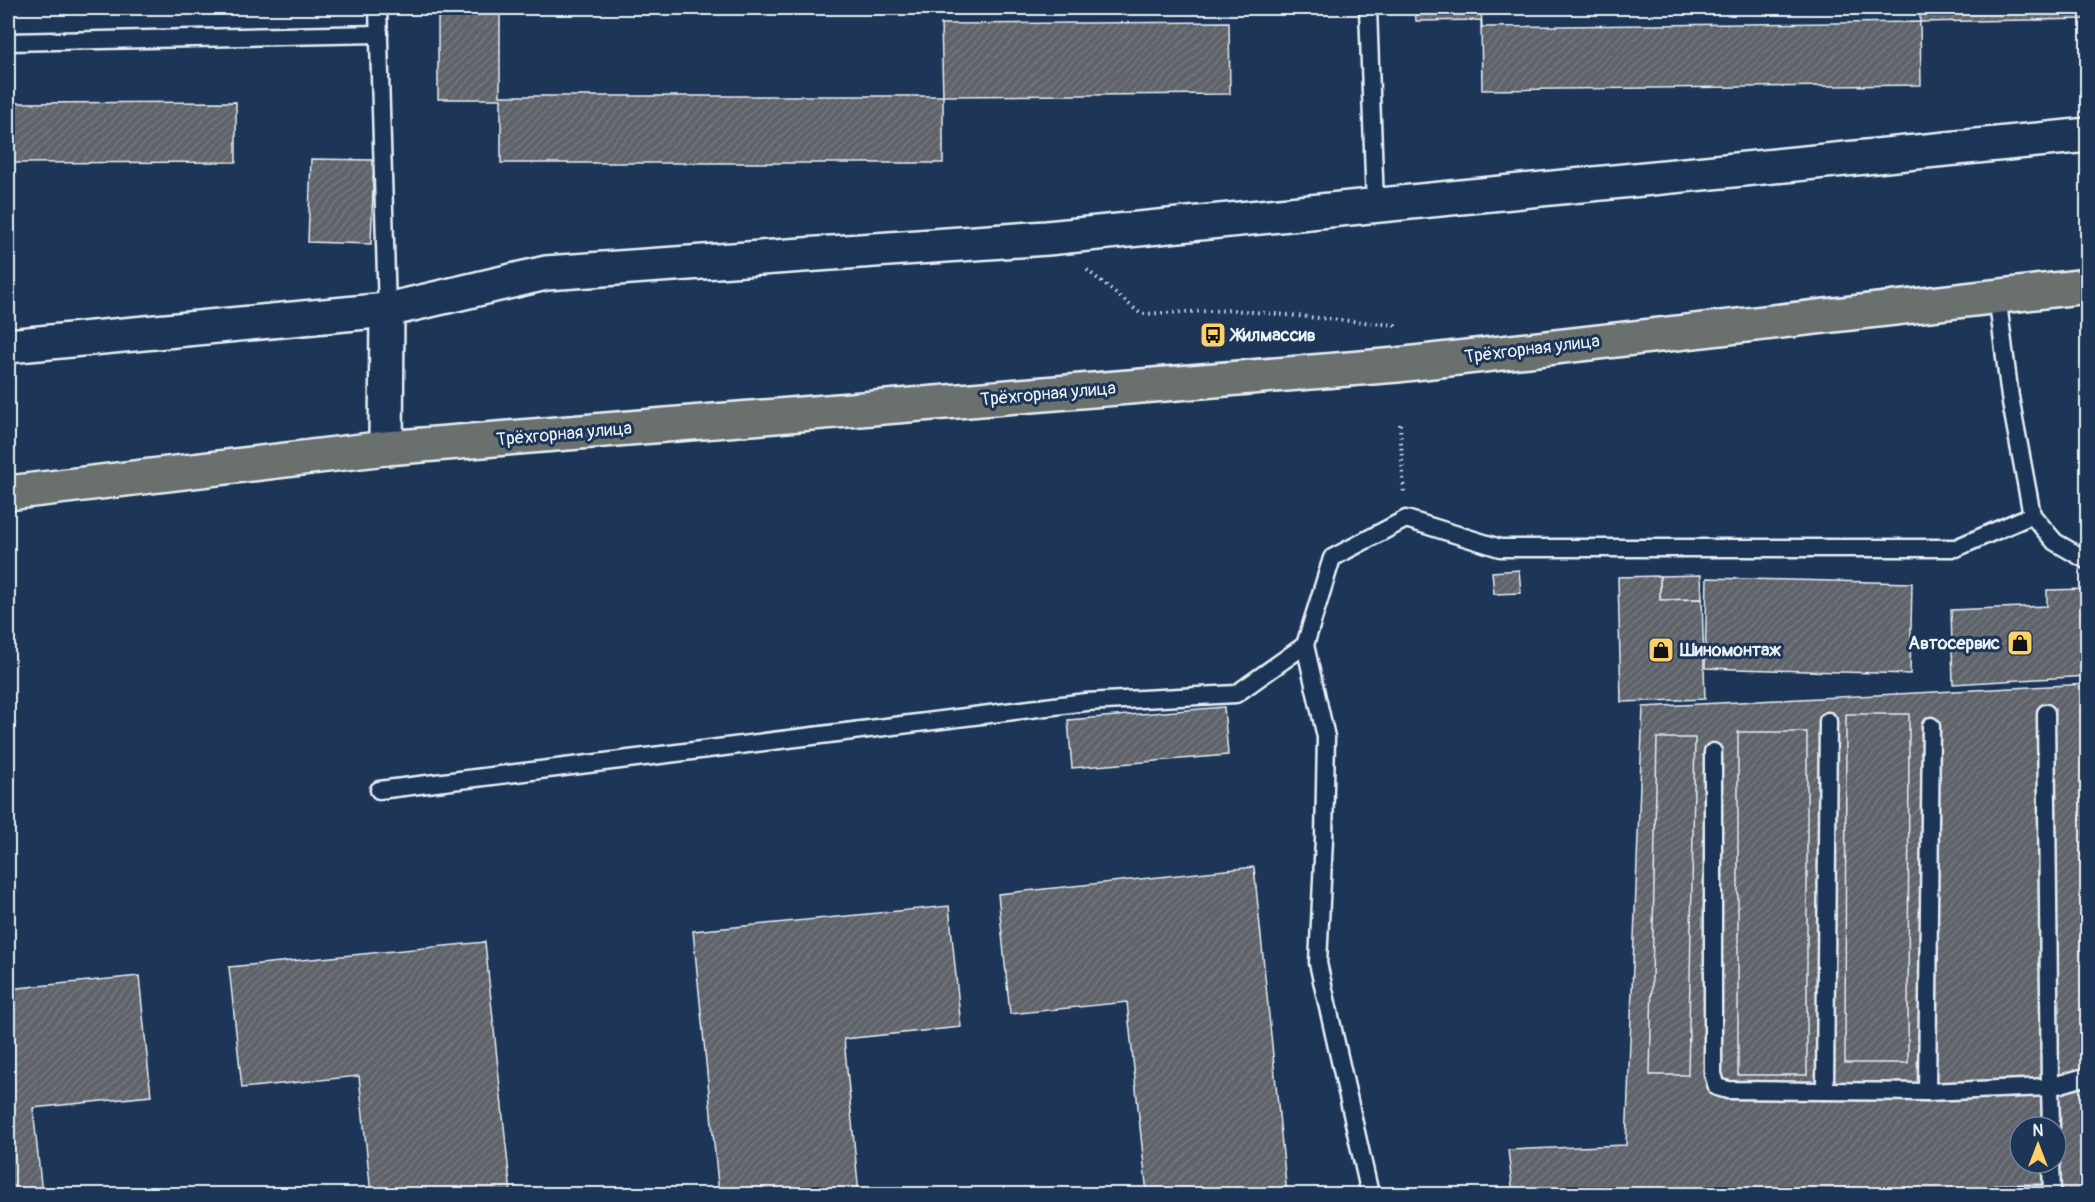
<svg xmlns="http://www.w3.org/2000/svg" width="2095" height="1202" font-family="Pangolin,sans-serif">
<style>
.building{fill:url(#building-hatch);stroke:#e8f1f8;stroke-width:1.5;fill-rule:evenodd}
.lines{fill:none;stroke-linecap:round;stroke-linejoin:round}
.lane-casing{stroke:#e8f1f8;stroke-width:21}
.street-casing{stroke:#e8f1f8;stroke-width:38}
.highway-casing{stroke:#e8f1f8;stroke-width:38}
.path{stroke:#e8f1f8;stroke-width:4;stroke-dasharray:1.5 4.5;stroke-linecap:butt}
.lane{stroke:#1d3557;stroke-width:16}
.street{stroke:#1d3557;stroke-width:33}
.highway{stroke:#6b706d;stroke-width:33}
.labels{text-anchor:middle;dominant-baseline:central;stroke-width:6;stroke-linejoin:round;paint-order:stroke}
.poi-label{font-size:18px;font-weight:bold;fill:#e8f1f8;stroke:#1d3557;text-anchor:start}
.street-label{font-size:18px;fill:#e8f1f8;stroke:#1d3557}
</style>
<defs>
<pattern id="building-hatch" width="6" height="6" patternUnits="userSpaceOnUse" patternTransform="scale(1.5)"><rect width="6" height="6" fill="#5e6269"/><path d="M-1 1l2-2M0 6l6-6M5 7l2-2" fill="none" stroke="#75797f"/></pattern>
</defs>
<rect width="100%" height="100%" fill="#1d3557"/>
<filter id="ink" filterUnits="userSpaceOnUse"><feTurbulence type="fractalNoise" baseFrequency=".0167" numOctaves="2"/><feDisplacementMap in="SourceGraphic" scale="12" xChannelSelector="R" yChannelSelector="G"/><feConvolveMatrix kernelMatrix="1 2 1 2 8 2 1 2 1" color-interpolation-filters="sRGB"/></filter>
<g filter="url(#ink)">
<g class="building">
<polygon points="438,8 500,8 500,96 943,96 943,163 501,163 501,99 438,99"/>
<polygon points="1415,8 1481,8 1482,27 1920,22 1921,85 1482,90 1481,20 1416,21"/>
<polygon points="1920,8 2088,8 2088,19 1920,22"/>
<polygon points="1229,22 1230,94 943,96 941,24"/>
<polygon points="236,102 236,162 8,163 8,103"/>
<polygon points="311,159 374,160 371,244 308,242"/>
<polygon points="1519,570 1521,593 1494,594 1492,572"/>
<polygon points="1701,575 1702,599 1660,600 1660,576"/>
<polygon points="1660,576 1660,600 1702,599 1705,699 1621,702 1618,577"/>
<polygon points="1707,578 1912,583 1910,674 1705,668"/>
<polygon points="2088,589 2088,676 1953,684 1951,610 2047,606 2047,590"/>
<path d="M2088,684V1194H1513L1508,1150L1626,1145L1643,707ZM2020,1127H2056V1163H2020Z"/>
<polygon points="1224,707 1228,755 1072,768 1068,720"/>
<polygon points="1846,714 1909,714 1908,1063 1845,1063"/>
<rect x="1738" y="732" width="69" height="343"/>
<polygon points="1657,738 1695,738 1688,1075 1650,1075"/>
<polygon points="1254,867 1287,1194 1147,1194 1127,1002 1010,1014 998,894"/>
<polygon points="949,906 961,1027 844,1039 859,1194 719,1194 693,931"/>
<polygon points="485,942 511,1194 371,1194 359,1076 242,1088 229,967"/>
<polygon points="139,976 151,1096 33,1108 42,1194 8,1194 8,989"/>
</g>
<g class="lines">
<g class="lane-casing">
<g id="lane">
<polyline points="378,8 387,310"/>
<polyline points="1368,8 1375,205"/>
<polyline points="8,42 379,34"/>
<polyline points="1997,295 2010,397 2032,515 2055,542 2088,561"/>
<polyline points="1305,645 1326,737 1324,839 1318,963 1370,1194"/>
<polyline points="1713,752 1713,1074 1717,1087 1728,1090 1927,1092 2050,1087 2046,713"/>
<polyline points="379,790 1086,702 1236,694 1305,645 1332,558 1406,519 1500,548 1956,548 2032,515"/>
<polyline points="1825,1091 1828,721"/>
<polyline points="1927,1092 1931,726"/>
<polyline points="2051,1127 2050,1087 2088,1076"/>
<polyline points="1999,1194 2052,1194 2051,1163"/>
</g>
</g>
<g class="street-casing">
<g id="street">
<polyline points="8,346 387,310 546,273 1047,238 2088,135"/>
<polyline points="386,448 387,310"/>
</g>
</g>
<g class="highway-casing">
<polyline id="highway" points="8,493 386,448 1397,365 2088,286"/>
</g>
<g class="path">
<polyline points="1087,270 1141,314 1232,310 1395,325 1395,330"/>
<polyline points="1400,424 1404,494"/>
</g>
<use href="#lane" class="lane"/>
<use href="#street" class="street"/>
<use href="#highway" class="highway"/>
</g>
</g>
<defs>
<g id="bus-square" transform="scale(1.35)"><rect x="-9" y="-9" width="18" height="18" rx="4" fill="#ffd166" stroke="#1d3557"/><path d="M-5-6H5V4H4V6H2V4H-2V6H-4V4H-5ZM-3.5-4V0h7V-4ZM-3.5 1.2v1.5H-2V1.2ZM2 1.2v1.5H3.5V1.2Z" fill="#111"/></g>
<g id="shop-square" transform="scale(1.35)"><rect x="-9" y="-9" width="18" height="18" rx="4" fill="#ffd166" stroke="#1d3557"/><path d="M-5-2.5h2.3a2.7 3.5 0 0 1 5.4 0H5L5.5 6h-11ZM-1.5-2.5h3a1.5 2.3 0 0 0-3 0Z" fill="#111"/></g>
</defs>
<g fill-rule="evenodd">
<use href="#bus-square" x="1213" y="335"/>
<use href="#shop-square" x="2020" y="643"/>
<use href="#shop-square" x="1661" y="650"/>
</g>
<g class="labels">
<g class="poi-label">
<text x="1232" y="335">Жилмассив</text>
<text x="2000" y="643" text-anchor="end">Автосервис</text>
<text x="1680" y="650">Шиномонтаж</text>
</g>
<g class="street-label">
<text transform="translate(1532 349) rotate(-7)">Трёхгорная улица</text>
<text transform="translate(1048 394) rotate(-5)">Трёхгорная улица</text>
<text transform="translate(564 434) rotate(-5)">Трёхгорная улица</text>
</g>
</g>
<rect width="2095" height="1202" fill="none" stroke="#1d3557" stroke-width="30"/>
<rect x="15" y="15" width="2065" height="1172" fill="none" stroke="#e8f1f8" stroke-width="2" filter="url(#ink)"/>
<g transform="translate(2038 1145)"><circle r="28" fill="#1d3557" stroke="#6e8097" stroke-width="1.5"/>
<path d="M0-4.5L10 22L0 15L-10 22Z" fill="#ffd166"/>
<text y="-9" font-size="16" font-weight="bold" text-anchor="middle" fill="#e8f1f8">N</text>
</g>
</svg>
